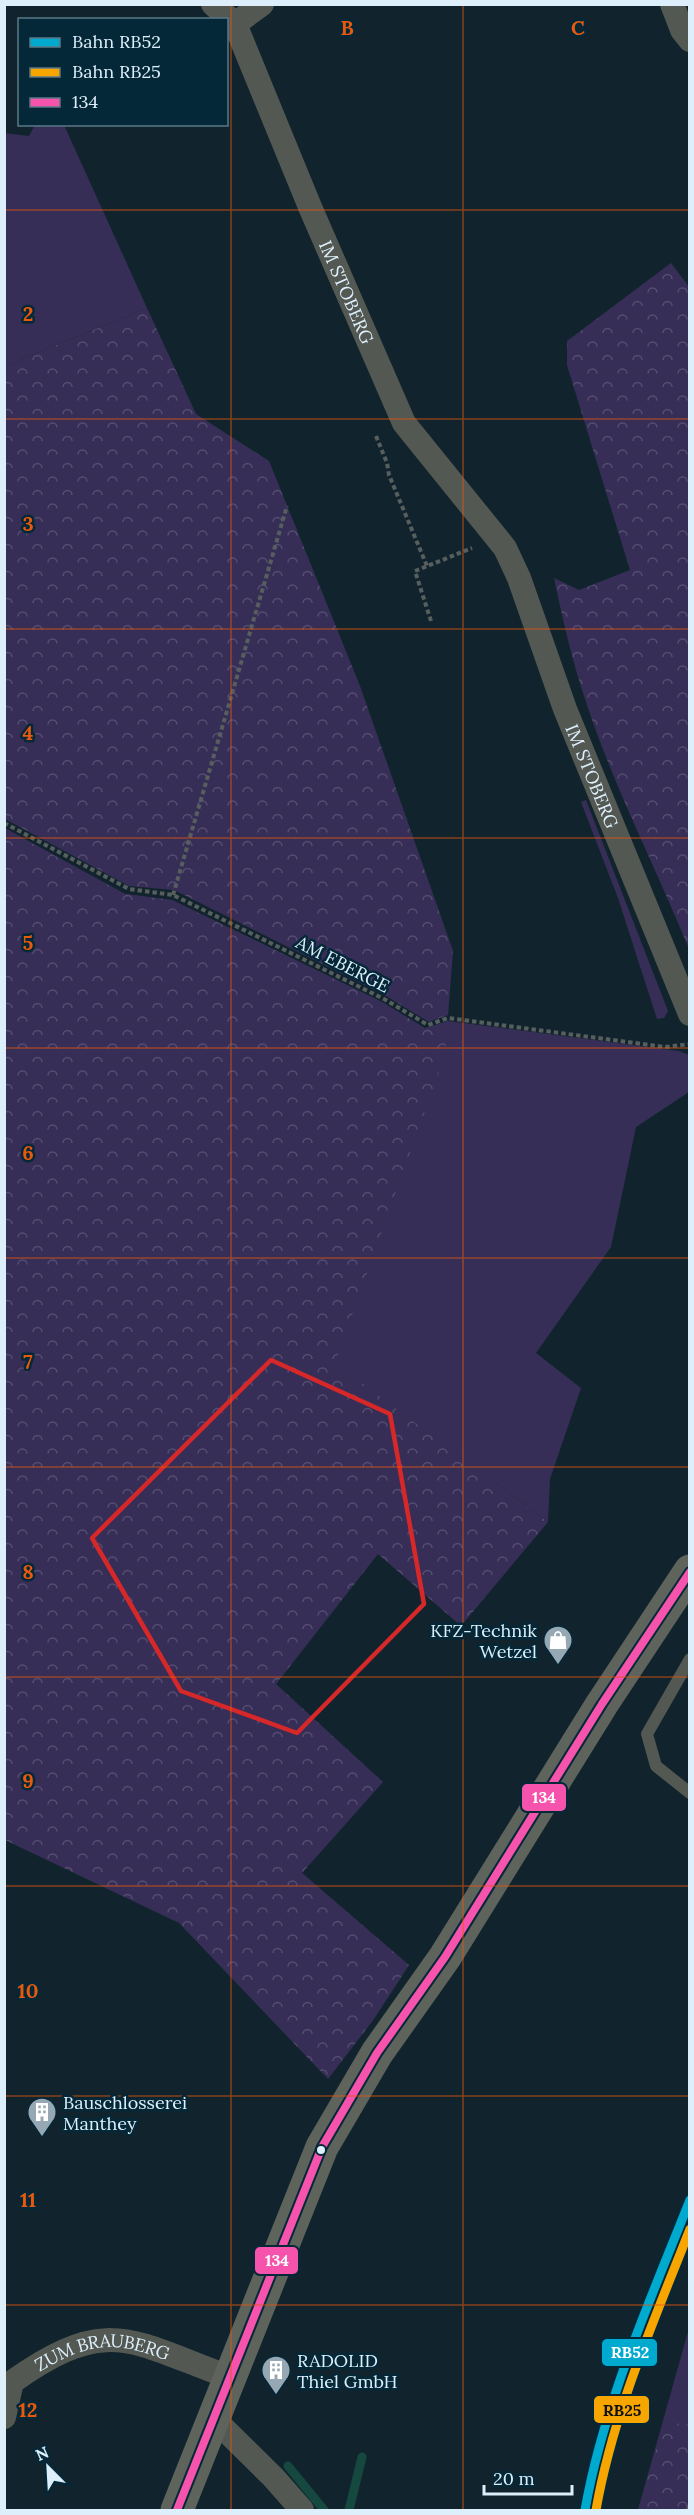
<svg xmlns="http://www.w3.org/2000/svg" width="694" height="2515" font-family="Lora,serif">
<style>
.green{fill:#372e57}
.forest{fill:url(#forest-crowns)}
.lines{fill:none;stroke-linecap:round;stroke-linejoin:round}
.stream{stroke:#15483f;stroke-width:9}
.path{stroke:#565e5e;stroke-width:4;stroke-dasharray:4.5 3;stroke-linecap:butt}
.service{stroke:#535852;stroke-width:12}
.minor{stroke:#535852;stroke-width:24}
.secondary{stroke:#5e635b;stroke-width:33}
.bus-1-casing{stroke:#052839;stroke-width:12}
.bus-1{stroke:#f653ac;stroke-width:8}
.rail-1-casing{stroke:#052839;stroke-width:14}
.rail-2-casing{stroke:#052839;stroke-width:14}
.rail-1{stroke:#00a9ce;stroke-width:9}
.rail-2{stroke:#f7a600;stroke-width:9}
.marked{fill:none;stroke:#d62828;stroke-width:4.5;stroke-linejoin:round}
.grid{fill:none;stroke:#e8590c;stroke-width:1.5;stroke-opacity:0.55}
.bus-dot{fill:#ddeffb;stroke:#052839;stroke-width:2}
.labels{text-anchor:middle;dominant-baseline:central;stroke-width:5;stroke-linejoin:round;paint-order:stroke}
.street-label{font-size:18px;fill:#ddeffb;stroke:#052839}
.poi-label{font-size:18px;fill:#ddeffb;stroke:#052839;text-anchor:start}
.grid-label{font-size:20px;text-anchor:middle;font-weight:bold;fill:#e8590c;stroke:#052839;stroke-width:5;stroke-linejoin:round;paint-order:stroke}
.line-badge{stroke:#052839;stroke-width:2}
.badge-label{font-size:16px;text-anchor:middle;font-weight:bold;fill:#fff}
.pale-badge-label{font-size:16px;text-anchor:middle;font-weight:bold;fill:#111}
</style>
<defs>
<pattern id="forest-crowns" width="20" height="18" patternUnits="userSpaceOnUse" patternTransform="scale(1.5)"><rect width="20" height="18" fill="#372e57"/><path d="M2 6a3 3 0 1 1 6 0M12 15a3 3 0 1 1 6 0" fill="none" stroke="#544d70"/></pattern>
</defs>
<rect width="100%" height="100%" fill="#11242d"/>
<g class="green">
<polygon points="35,125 64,125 147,308 5,366 4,133 29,136"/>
<polygon points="586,800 668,1011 664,1018 657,1019 618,898 581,802"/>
<polygon points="5,828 125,894 172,900 382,1002 425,1029 448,1021 679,1051 689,1055 689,1092 636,1127 611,1247 536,1353 581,1388 550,1479 548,1522 335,1364"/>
<polygon points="689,2328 689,2510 638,2510"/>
</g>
<g class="forest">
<path d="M671,263L690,288L689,949C656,868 615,789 587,705C573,664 563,621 554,578L579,590L630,570L567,365V341Z"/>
<polygon points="147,308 196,414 269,461 360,686 453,951 448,1015 429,1022 386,996 174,890 129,886 5,819 5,366"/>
<polygon points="4,828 125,894 172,900 382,1002 425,1028 448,1021 445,1055 335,1363 548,1522 461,1626 378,1554 276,1684 383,1782 302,1873 409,1965 374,2019 328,2079 179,1923 5,1840"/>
<polygon points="664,2421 686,2425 689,2423 689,2510 638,2510"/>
</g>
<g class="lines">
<g class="stream">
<polyline points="288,2466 324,2510"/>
<polyline points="349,2510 362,2457"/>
</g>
<g class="path">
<polyline points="376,436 387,463 389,475 427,566"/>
<polyline points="431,621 415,571 472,548"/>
<polyline points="4,823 129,889 173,895 384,999 428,1025 448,1018 665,1047 690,1044"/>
<polyline points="173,895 287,506"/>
<polyline points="688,2510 690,2503"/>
</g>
<polyline class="service" points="690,1659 647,1734 656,1766 690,1793"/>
<g class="minor">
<polyline points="213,4 235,24"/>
<path id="s1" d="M262,4L235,24L310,207L404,423L505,548L519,578L565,709L690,1014"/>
<polyline points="672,4 682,30 690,40"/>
<path id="s2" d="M4,2417L12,2382C108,2314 130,2341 229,2377"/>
<polyline points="212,2417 273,2477 302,2510"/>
</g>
<polyline class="secondary" points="177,2510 322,2147 377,2053 445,1957 602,1704 690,1571"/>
<g class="bus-1-casing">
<polyline id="bus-1" points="177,2510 322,2147 377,2053 445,1957 602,1704 690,1572"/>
</g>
<use href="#bus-1" class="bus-1"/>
<g class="rail-1-casing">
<path id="rail-1" d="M585,2510C604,2403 650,2301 690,2200"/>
</g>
<g class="rail-2-casing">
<path id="rail-2" d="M596,2510C613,2413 654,2321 690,2229"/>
</g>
<use href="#rail-1" class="rail-1"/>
<use href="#rail-2" class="rail-2"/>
</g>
<path class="marked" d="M271,1360L390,1414L424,1604L297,1733L181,1691L92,1538Z"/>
<path class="grid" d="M231,4V2510M463,4V2510M4,210H690M4,419H690M4,629H690M4,838H690M4,1048H690M4,1258H690M4,1467H690M4,1677H690M4,1886H690M4,2096H690M4,2305H690"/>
<defs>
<g id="shop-pin" transform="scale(1.5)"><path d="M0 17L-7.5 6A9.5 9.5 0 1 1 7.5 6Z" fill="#96a8b3" stroke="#052839"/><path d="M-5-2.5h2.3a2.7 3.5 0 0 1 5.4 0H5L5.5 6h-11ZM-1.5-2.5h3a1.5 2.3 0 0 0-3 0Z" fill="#fff"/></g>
<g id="building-pin" transform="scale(1.5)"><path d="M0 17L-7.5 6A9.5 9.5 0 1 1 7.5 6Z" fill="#96a8b3" stroke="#052839"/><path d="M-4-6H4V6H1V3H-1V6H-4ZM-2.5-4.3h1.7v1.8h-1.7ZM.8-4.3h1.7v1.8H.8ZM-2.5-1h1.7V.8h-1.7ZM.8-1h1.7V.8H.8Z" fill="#fff"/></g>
</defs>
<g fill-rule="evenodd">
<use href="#shop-pin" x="558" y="1640"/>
<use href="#building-pin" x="42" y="2112"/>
<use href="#building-pin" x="276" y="2370"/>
</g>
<circle class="bus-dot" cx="321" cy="2150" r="5"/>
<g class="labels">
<g class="street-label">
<text stroke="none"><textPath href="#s1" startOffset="324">IM STOBERG</textPath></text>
<text stroke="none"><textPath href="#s1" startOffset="872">IM STOBERG</textPath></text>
<text transform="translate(343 964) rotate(27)">AM EBERGE</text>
<text stroke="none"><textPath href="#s2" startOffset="135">ZUM BRAUBERG</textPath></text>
</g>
<g class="poi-label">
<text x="537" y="1630" text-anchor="end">KFZ-Technik<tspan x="537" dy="21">Wetzel</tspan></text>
<text x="63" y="2102">Bauschlosserei<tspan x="63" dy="21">Manthey</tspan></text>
<text x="297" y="2360">RADOLID<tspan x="297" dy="21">Thiel GmbH</tspan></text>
</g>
</g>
<g class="grid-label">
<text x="347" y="35">B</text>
<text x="578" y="35">C</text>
<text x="28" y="321">2</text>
<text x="28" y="531">3</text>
<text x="28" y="740">4</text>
<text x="28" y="950">5</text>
<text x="28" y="1160">6</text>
<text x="28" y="1369">7</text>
<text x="28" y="1579">8</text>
<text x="28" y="1788">9</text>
<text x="28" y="1998">10</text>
<text x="28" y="2207">11</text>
<text x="28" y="2417">12</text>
</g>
<g class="line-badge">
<rect x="521" y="1783" width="46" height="29" rx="6" fill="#f653ac"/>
<rect x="254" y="2246" width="45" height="29" rx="6" fill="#f653ac"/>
<rect x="601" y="2338" width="57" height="29" rx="6" fill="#00a9ce"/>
<rect x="593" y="2395" width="57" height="29" rx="6" fill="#f7a600"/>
</g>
<g class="badge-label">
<text x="544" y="1803">134</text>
<text x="277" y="2266">134</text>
<text x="630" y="2358">RB52</text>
</g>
<g class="pale-badge-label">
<text x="622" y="2416">RB25</text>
</g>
<rect width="694" height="2515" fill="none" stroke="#ddeffb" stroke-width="12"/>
<rect x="18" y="18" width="210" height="108" fill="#052839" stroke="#5b7887" stroke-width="1.5"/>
<rect x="30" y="38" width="30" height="9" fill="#00a9ce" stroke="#5b7887" stroke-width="1.5"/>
<text x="72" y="48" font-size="18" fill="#ddeffb">Bahn RB52</text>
<rect x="30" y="68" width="30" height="9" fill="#f7a600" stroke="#5b7887" stroke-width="1.5"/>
<text x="72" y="78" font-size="18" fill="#ddeffb">Bahn RB25</text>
<rect x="30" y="98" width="30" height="9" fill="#f653ac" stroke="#5b7887" stroke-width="1.5"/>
<text x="72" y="108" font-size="18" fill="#ddeffb">134</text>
<g transform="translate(48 2467) rotate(336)" stroke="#052839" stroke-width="4.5" paint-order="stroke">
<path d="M0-4.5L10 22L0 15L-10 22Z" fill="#ddeffb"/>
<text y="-9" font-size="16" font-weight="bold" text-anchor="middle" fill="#ddeffb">N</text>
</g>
<path d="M484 2485v9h88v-9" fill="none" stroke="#ddeffb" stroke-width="3"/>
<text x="493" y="2485" font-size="18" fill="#ddeffb" stroke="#052839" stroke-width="4.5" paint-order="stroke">20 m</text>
</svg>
